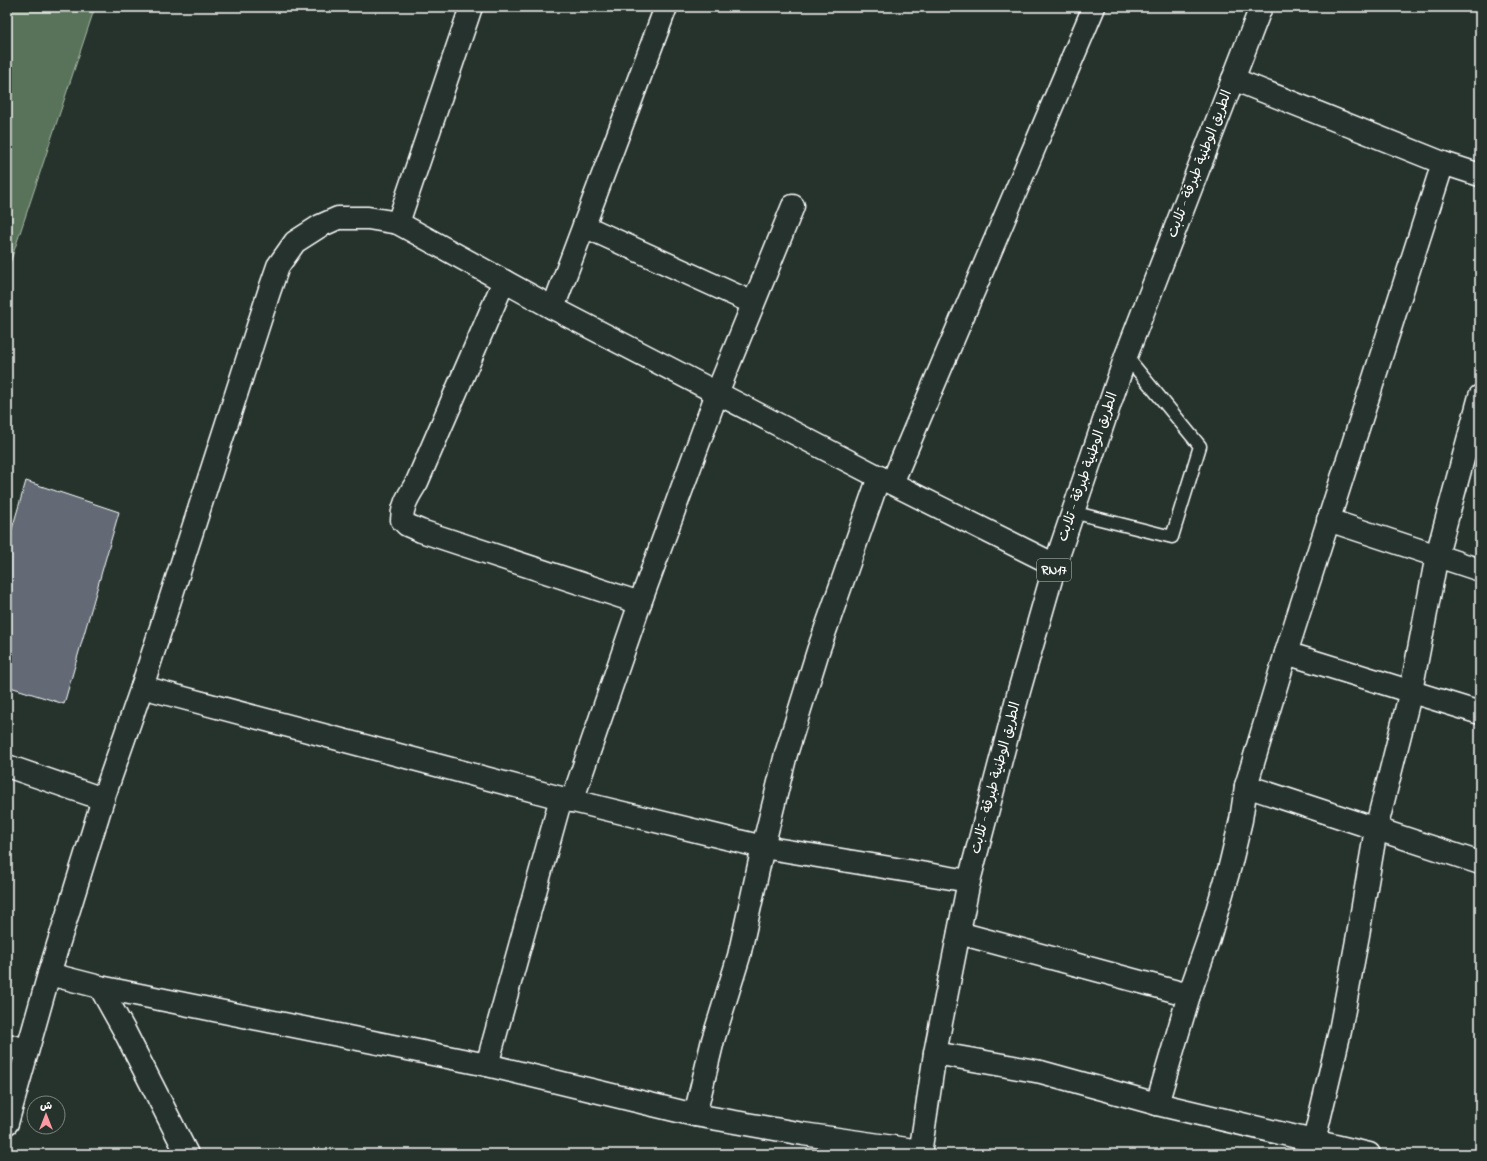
<svg xmlns="http://www.w3.org/2000/svg" width="1487" height="1161" font-family="'Indie Flower','Playpen Sans Arabic',sans-serif">
<style>
.green{fill:#58735a;stroke:#acb9ac}
.building{fill:#636a74;stroke:#fff}
.lines{fill:none;stroke-linecap:round;stroke-linejoin:round}
.service-casing{stroke:#fff;stroke-width:15}
.minor-casing{stroke:#fff;stroke-width:25}
.primary-casing{stroke:#fff;stroke-width:25}
.service{stroke:#26332d;stroke-width:12}
.minor{stroke:#26332d;stroke-width:22}
.primary{stroke:#26332d;stroke-width:22}
.labels{text-anchor:middle;dominant-baseline:central;stroke-width:3;stroke-linejoin:round;paint-order:stroke}
.shield{fill:#26332d;stroke:#bec2c0;stroke-width:1}
.shield-label{font-size:13px;font-weight:bold;fill:#fff}
.street-label{font-size:14px;fill:#fff;stroke:#26332d}
</style>
<rect width="100%" height="100%" fill="#26332d"/>
<filter id="ink" filterUnits="userSpaceOnUse"><feTurbulence type="fractalNoise" baseFrequency=".025" numOctaves="2"/><feDisplacementMap in="SourceGraphic" scale="8" xChannelSelector="R" yChannelSelector="G"/><feConvolveMatrix kernelMatrix="1 2 1 2 8 2 1 2 1" color-interpolation-filters="sRGB"/></filter>
<g filter="url(#ink)">
<polygon class="green" points="7,7 95,7 7,272"/>
<polygon class="building" points="26,481 119,512 64,704 7,686 7,546"/>
<g class="lines">
<g class="service-casing">
<polyline id="service" points="1072,512 1172,537 1200,446 1126,356"/>
</g>
<g class="minor-casing">
<g id="minor">
<polyline points="1233,79 1443,163 1480,175"/>
<polyline points="398,223 471,7"/>
<polyline points="584,226 753,303"/>
<path d="M504,281L417,482C409,495 402,505 402,520L407,525L421,531L640,603"/>
<polyline points="553,308 666,7"/>
<polyline points="892,483 1094,7"/>
<polyline points="1328,520 1480,570"/>
<polyline points="1286,653 1480,713"/>
<polyline points="142,687 561,798 763,847 969,881"/>
<polyline points="7,766 103,799"/>
<polyline points="1246,786 1480,863"/>
<polyline points="572,801 640,603 717,393 793,206"/>
<polyline points="959,933 1189,995"/>
<polyline points="49,974 100,987 487,1065 695,1115 803,1134 921,1151"/>
<polyline points="100,987 124,1030 187,1154"/>
<polyline points="7,1045 27,1050"/>
<polyline points="935,1053 1041,1072 1157,1104 1369,1154"/>
<polyline points="487,1065 561,798"/>
<polyline points="1157,1104 1189,995 1209,938 1230,866 1241,820 1246,786 1286,653 1443,163"/>
<polyline points="695,1115 713,1040 739,956 763,847 786,754 818,651 879,477"/>
<polyline points="7,1123 49,974 103,799 142,687 269,292 278,266 295,242 320,226 338,218 368,218 398,223 553,308 879,477 1055,565"/>
<polyline points="1314,1141 1340,1031 1358,935 1376,829 1411,691 1437,555 1480,396"/>
</g>
</g>
<g class="primary-casing">
<polyline id="primary" points="920,1154 935,1053 969,881 1019,691 1055,565 1126,356 1261,7"/>
</g>
<use href="#service" class="service"/>
<use href="#minor" class="minor"/>
<use href="#primary" class="primary"/>
</g>
</g>
<g class="labels">
<rect class="shield" x="1037" y="559" width="34" height="22" rx="3"/>
<g class="shield-label">
<text x="1054" y="570">RN17</text>
</g>
<g class="street-label">
<text transform="translate(1200 164) rotate(-69)">الطريق الوطنية طبرقة - تلابت</text>
<text transform="translate(1088 467) rotate(-71)">الطريق الوطنية طبرقة - تلابت</text>
<text transform="translate(996 778) rotate(-75)">الطريق الوطنية طبرقة - تلابت</text>
</g>
</g>
<rect width="1487" height="1161" fill="none" stroke="#26332d" stroke-width="24"/>
<rect x="12" y="12" width="1463" height="1137" fill="none" stroke="#fff" stroke-width="1.5" filter="url(#ink)"/>
<g transform="translate(46 1115)"><circle r="19" fill="#26332d" stroke="#7d8581"/>
<path d="M0-3L7 15L0 10L-7 15Z" fill="#ff9aa2"/>
<text y="-6" font-size="11" font-weight="bold" text-anchor="middle" fill="#ffffff">ش</text>
</g>
</svg>
